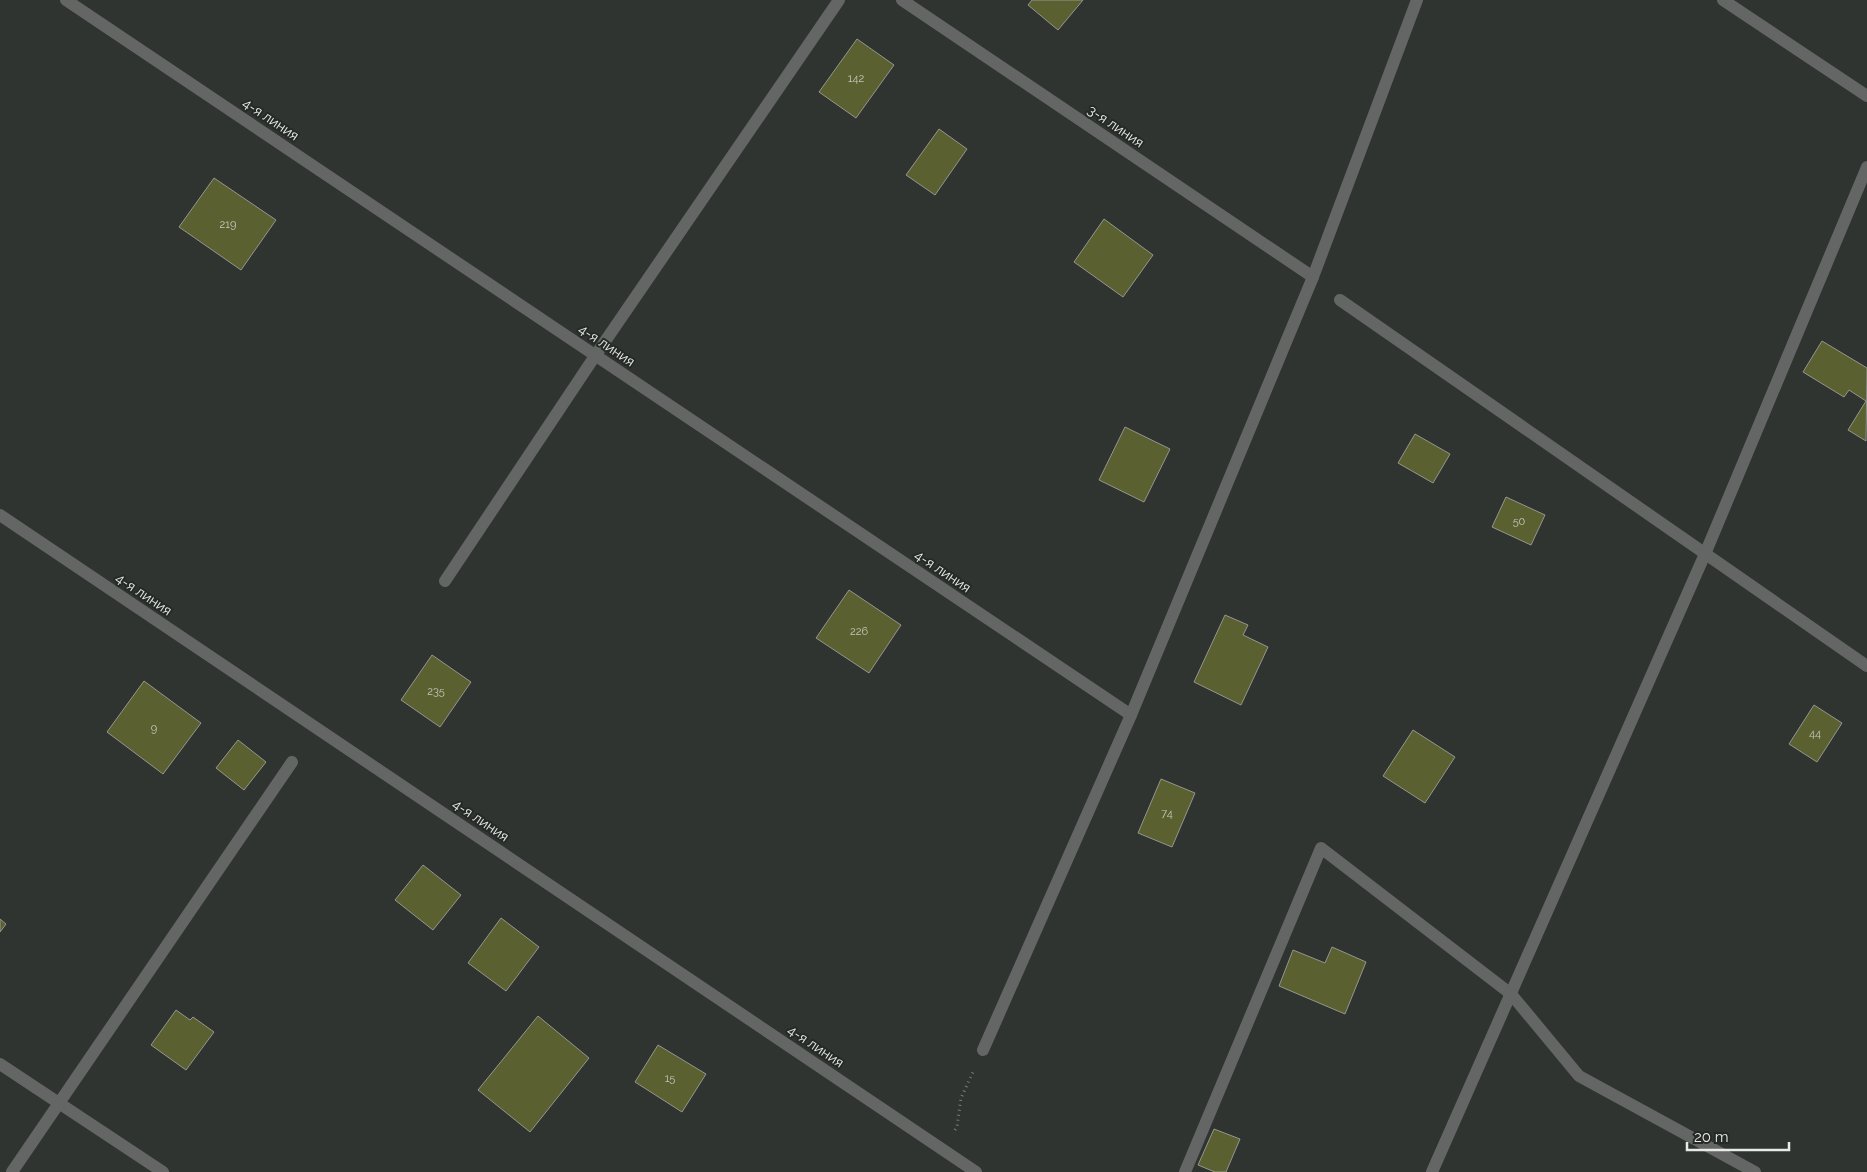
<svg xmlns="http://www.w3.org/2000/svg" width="1867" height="1172" font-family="Raleway,sans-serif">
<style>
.building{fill:#5a6030;stroke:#959690}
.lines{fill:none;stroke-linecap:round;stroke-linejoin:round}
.path{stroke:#797c79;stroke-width:3;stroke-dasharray:1 4;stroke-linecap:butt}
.minor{stroke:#636665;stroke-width:12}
.labels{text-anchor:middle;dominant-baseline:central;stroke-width:4;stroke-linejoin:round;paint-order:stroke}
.number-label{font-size:11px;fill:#c4c8b9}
.street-label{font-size:14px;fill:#e7eae7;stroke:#262a26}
</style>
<rect width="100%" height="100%" fill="#303430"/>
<g class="building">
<polygon points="1032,0 1083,0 1058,30 1028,5"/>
<polygon points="857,39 894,65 856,118 819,92"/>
<polygon points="939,129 967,149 935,195 906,175"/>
<polygon points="214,178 276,220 241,270 179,227"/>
<polygon points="1104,219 1153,255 1123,297 1074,262"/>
<polygon points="1822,341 1867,368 1866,441 1848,430 1866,401 1849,390 1844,397 1803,372"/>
<polygon points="1125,427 1170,449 1144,502 1099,480"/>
<polygon points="1415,434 1450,454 1433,483 1398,463"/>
<polygon points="1506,497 1545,515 1531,545 1492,527"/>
<polygon points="849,590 901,625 869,673 816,638"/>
<polygon points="1225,615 1248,625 1243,635 1268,647 1241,705 1194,682"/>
<polygon points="432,655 471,682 440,727 401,700"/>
<polygon points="144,681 201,723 163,774 107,732"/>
<polygon points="1814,705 1842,723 1817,762 1789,744"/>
<polygon points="1413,730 1455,757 1425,803 1383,776"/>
<polygon points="238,740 266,762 244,790 216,768"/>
<polygon points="1161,779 1195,793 1172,847 1138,833"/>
<polygon points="423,865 461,895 433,930 395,900"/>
<polygon points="501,918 539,947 506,991 468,963"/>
<polygon points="0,919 6,924 0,932"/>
<polygon points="1332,947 1366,962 1345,1014 1279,986 1293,950 1325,963"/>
<polygon points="176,1010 190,1020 193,1017 214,1032 186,1070 151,1045"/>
<polygon points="538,1016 589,1058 530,1132 478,1090"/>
<polygon points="658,1045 706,1074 682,1112 635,1082"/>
<polygon points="1214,1129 1240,1139 1226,1172 1215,1172 1198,1165"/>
</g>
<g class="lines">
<polyline class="path" points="955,1130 957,1127 961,1098 974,1070"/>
<g class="minor">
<polyline points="66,0 1131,715"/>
<polyline points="902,0 1313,277"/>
<polyline points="1723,0 1867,96"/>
<polyline points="1340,300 1867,666"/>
<polyline points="0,515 976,1172"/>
<polyline points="445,581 595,356 839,0"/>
<polyline points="983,1050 1131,715 1313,277 1417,0"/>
<polyline points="0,1064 163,1172"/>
<polyline points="12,1172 292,762"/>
<polyline points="1185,1172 1321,848 1511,994 1579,1076 1755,1172"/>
<polyline points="1432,1172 1705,554 1867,167"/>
</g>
</g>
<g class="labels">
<g class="number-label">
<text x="856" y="78">142</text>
<text x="228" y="224">219</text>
<text x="1519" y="521">50</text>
<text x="859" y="631">226</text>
<text x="436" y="691">235</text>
<text x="154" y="728">9</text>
<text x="1815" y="733">44</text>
<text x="1167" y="813">74</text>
<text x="670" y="1078">15</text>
</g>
<g class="street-label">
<text transform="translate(271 119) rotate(34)">4-я линия</text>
<text transform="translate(1116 126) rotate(34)">3-я линия</text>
<text transform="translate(607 345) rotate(34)">4-я линия</text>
<text transform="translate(943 571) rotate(34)">4-я линия</text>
<text transform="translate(144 594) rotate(34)">4-я линия</text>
<text transform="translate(481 820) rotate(34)">4-я линия</text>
<text transform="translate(816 1046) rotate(34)">4-я линия</text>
</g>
</g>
<path d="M1687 1142v8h102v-8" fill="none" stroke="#e7eae7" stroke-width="2.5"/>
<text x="1694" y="1142" font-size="15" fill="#e7eae7" stroke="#262a26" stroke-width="4" paint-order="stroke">20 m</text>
</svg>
